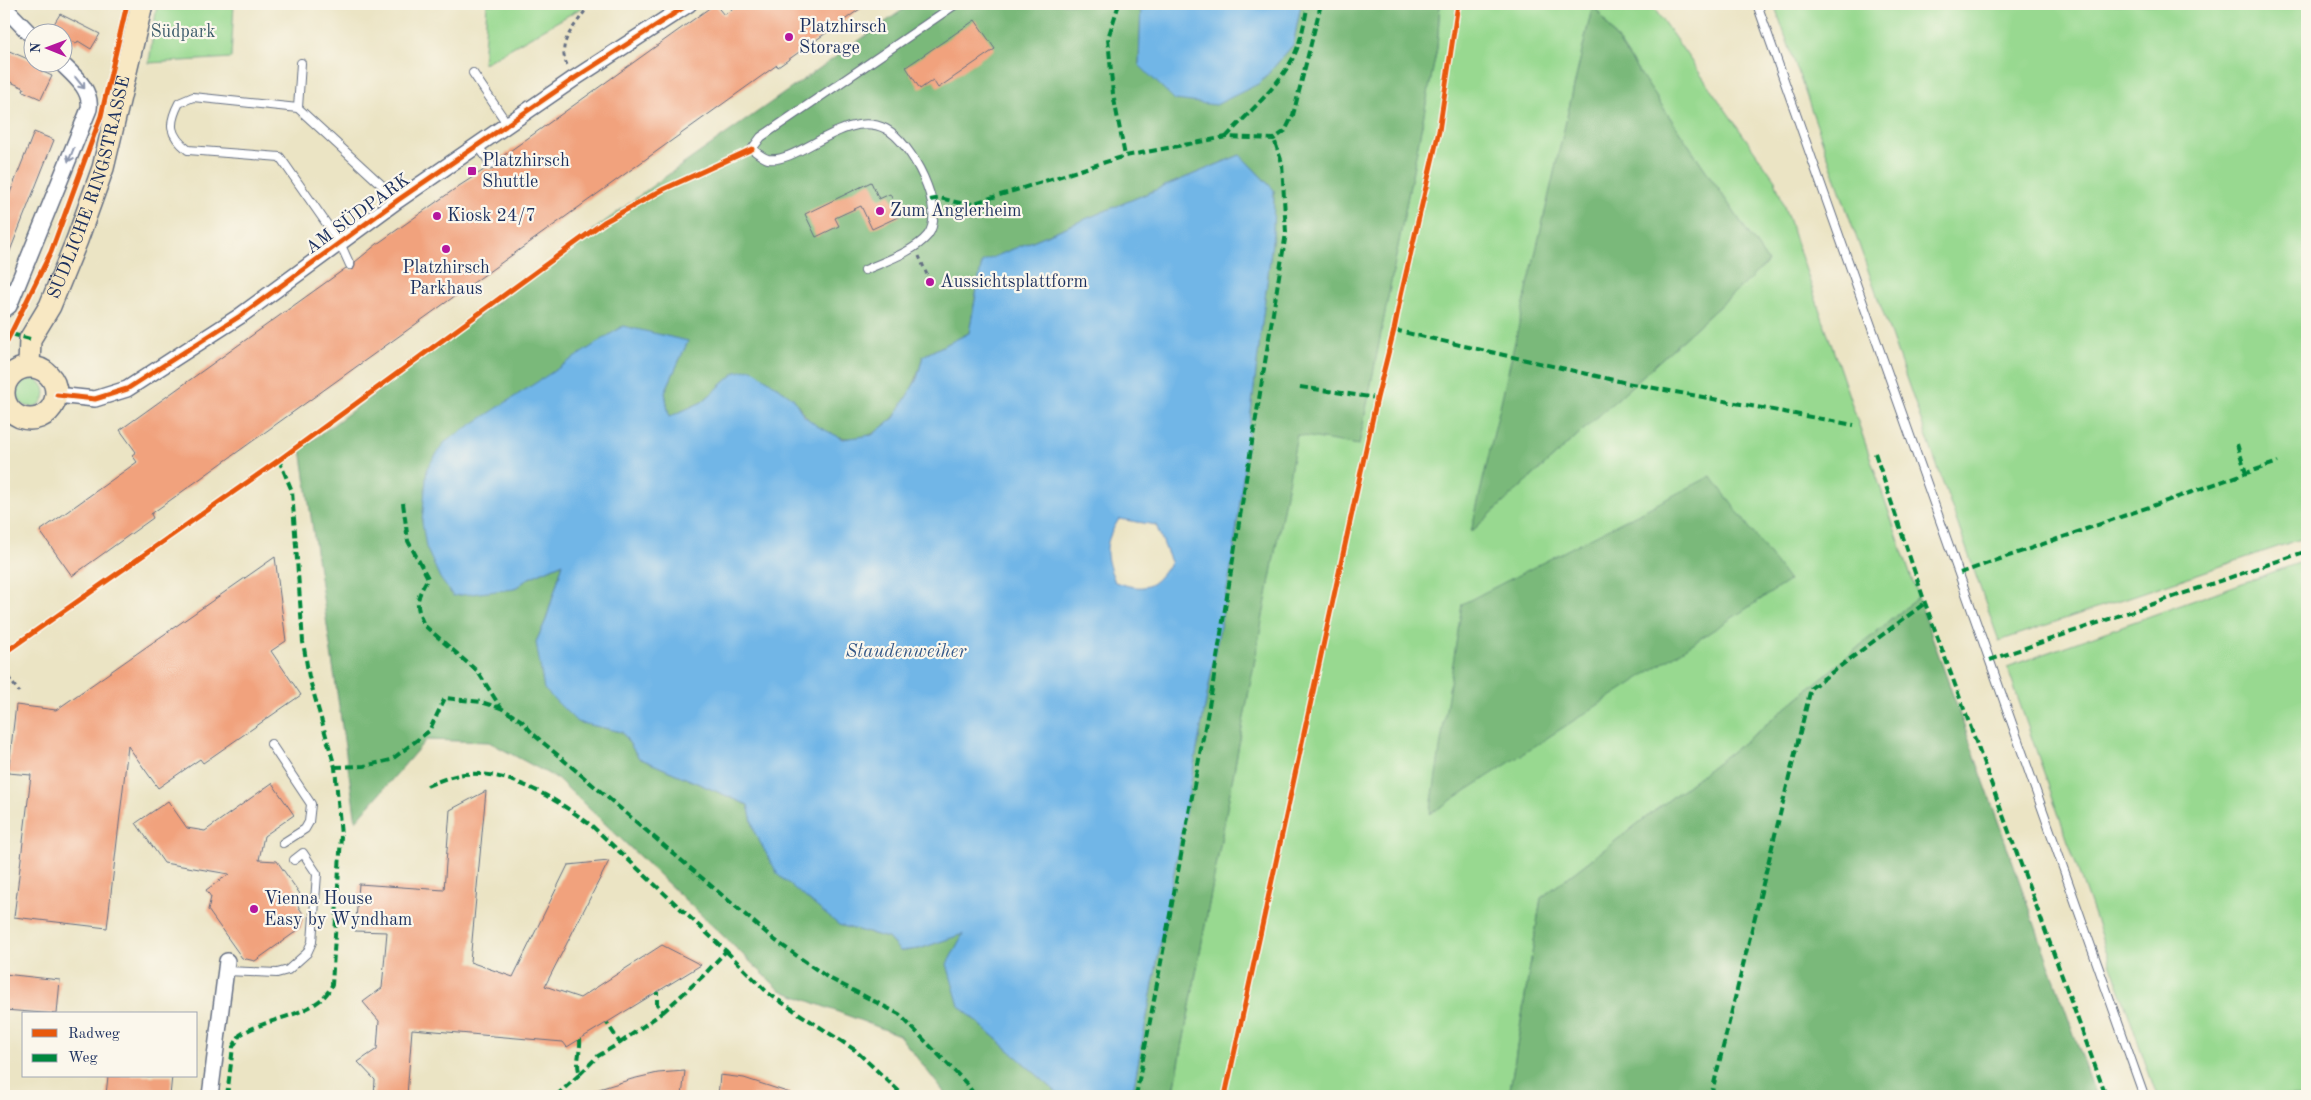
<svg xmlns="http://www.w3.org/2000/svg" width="2311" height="1100" font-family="'Old Standard TT',serif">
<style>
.green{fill:#98d990;stroke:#5a8477}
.forest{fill:#7ab97a;stroke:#4a746c}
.water{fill:#71b6e7;stroke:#4672a2;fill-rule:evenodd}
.building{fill:#f1a27d}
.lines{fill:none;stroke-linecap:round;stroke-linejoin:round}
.lane-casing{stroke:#646e82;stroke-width:10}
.street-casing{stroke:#646e82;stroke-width:18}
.secondary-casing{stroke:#646e82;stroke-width:24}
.path{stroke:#646e82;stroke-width:3;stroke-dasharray:4 4;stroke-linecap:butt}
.lane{stroke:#fff;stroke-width:8}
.street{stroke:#fff;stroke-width:15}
.secondary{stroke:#f8e8c3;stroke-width:21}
.quiet{stroke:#00873e;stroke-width:4;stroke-dasharray:8 4;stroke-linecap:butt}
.cycleway-casing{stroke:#fbf7ec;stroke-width:8}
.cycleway{stroke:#e8590c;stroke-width:5}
.oneway{stroke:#8d97ae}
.poi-dot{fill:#b5179e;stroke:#fbf7ec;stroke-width:2}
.labels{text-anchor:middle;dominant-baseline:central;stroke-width:4.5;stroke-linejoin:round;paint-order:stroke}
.poi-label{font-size:18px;fill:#1b2f5e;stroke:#fbf7ec;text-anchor:start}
.park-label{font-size:18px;fill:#3a5a6a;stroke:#fbf7ec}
.street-label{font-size:18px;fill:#1b2f5e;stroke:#fbf7ec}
.water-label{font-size:19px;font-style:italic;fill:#355887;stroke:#fbf7ec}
</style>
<rect width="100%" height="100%" fill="#fbf7ec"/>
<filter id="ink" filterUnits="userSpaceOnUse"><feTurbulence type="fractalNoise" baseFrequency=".02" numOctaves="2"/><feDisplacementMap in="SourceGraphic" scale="10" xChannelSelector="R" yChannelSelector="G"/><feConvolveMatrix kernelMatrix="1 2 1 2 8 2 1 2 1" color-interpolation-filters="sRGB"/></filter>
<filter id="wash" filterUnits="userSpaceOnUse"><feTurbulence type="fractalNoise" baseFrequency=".0096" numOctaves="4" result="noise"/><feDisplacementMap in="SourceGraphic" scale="20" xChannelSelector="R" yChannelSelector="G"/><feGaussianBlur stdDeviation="1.12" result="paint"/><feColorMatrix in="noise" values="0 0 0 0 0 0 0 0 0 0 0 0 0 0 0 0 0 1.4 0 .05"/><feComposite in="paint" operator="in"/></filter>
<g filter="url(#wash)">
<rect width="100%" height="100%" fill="#ebe4c4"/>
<g class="green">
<polygon points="157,4 234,4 231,58 149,63"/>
<polygon points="487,4 588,4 483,64"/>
<polygon points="1440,4 1593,4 1472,531 1768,262 1593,4 1651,4 1775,180 1918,597 1756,733 1541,898 1509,1096 1173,1096 1297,434 1359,444 1437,48"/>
<polygon points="1774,4 2307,4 2307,537 1999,641"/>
<circle cx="31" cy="393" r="14"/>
<polygon points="2307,560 2307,1096 2157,1096 2007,667"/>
</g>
<g class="forest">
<path d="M911,4H1141L1139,65L1260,83L1293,45L1301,4H1440L1437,48L1359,445L1297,435L1173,1096H1132L1233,557L1273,234L1274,190L1240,155L982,262L969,333L923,356C911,407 873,464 816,426C804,418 799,403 791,397C775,387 753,380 736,372L702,402L669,417L665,392L688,341L425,497L422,522L514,589L529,578L563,563L546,620L536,642L577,722L622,732L639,758L748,805L755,833L839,925L888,938L900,951L919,949L964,933L959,1006L1061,1096H947L899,1035L780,990L558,779L489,742L426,740L356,821L301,449L655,184Z"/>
<polygon points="1593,4 1768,262 1471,532"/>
<polygon points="1711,476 1789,581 1430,814 1462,604"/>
<polygon points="1918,597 2096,1096 1509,1096 1541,898 1756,733"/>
</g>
<g class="water">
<polygon points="1141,4 1301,4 1293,45 1260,83 1216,105 1175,100 1139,65"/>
<path d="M1240,155L1274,190L1273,234L1233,557L1132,1096H1061L959,1006L947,964L963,934L919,949L900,951L888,938L839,925L778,875L755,833L748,805L639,758L622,732L577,722L544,689L536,642L546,620L563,563L529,578L514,589L453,596L440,578L426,547L422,522L427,468L445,442L623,326L688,341L665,392L669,417L702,402L736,372L752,369L793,398L804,416L817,426L843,439L872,435L894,418L917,379L923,356L969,333L982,262ZM1119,519L1156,525L1171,562C1153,589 1146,592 1115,582C1104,554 1103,545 1119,519Z"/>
</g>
<g id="blocks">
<g class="building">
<polygon points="715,4 724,15 739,4 867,4 778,67 777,65 151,514 153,518 72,576 40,531 137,462 132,455 136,452 120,430 346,268 353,270 355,266 355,262 377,244 459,186 487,168 491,170 495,168 496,161"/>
<polygon points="60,14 100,34 91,49 78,41 76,44 62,36 62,32 49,32"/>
<polygon points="975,20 995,49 938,88 933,80 920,89 906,67"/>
<polygon points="7,50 44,66 41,71 52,76 41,99 23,91 24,88 4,79 4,57"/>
<polygon points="34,132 54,140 4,266 4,208"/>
<polygon points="871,182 879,199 890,194 900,216 872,229 861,206 835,218 839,226 816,237 805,214"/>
<polygon points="275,557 286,641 271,651 301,695 203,763 200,759 158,788 128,746 107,928 14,917 31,775 8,773 16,705 56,710"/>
<polygon points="272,783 294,815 264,836 259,860 277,861 300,894 298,906 304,915 301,928 255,961 242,958 208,910 211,897 206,890 229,874 164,863 136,823 168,801 187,828 205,831"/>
<polygon points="486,791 470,962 513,977 568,865 609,861 545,986 580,998 662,945 701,965 567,1047 563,1042 412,1029 407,1096 374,1096 375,1080 358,1062 377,1049 379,1021 363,1002 382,988 387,932 355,931 359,884 444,890 450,810"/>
<polygon points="4,974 60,980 57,1014 4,1010"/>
<polygon points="685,1071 682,1096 587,1096 586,1093 632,1079 658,1073"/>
<polygon points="720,1075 744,1078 790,1093 789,1096 718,1096"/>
<polygon points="108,1076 172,1076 170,1096 106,1095"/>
</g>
</g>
</g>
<g filter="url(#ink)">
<use href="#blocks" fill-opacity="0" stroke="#646e82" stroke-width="1"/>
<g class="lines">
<g class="lane-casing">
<g id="lane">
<polyline points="1757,4 2144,1096"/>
<polyline points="473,73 508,125"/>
<polyline points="298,108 301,63"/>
<polyline points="478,146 491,164"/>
<path d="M350,265L340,243L280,157L188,150C169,135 168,124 179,103L193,97L298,108L398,200"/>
<path d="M865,270C885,261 914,252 928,235C947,209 911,142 886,129C846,108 799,164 768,159C763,158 756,152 752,149L761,137L956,4"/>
<polyline points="271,744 311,804 309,822 305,829 283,843"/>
<polyline points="226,971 277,973 288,970 307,953 312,942 317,874 303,853 294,860"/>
</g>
</g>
<g class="street-casing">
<g id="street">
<polyline points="4,7 32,36"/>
<path d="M4,310L9,306L89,109C92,89 73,75 60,62"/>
<polyline points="57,395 95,399 127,389 240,316 398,200 575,78 689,4"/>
<polyline points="210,1096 227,961"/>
</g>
</g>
<g class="secondary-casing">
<g id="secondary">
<path id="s1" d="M29,366L30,339L50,306L77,240L103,168L142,4"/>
<circle cx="30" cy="393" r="26"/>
</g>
</g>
<g class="path">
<path d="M567,65C555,40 579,24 589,4"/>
<polyline points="919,256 930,282"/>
<polyline points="4,671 19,692"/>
</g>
<use href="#lane" class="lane"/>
<use href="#street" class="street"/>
<use href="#secondary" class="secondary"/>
<g class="quiet">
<polyline points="1119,4 1108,38 1113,94 1125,156"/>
<path d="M1226,137C1249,112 1287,79 1298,46C1303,32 1305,18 1308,4"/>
<polyline points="930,200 940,198 968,205 1125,156 1226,137 1274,139 1285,131 1293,115 1321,4"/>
<polyline points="1394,330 1627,383 1854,425"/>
<polyline points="11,334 30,339"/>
<polyline points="1300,387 1377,398"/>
<polyline points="2237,444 2246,473"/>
<polyline points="1875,453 1925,603 2106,1096"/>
<path d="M403,503L408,541L428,578C417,597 414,603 424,625L478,672L501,708L522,721L533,734L776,941L827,977L899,1014L967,1084L975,1096"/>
<polyline points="1960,573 2278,462"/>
<polyline points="1990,660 2307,551"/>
<polyline points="335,767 364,766 391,760 429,731 445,698 481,702 501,708"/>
<path d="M427,786C439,781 451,776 464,774C509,770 557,799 592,826L726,951L703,976L663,1012"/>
<polyline points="726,951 769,994 855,1050 904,1096"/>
<polyline points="620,1043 663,1012 657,1004 657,992"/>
<polyline points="580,1074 598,1056 620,1043 607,1023"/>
<path d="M227,1096L233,1047L240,1035C267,1017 319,1016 332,985L341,836L335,767L309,677L303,642L292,491L279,460"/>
<path d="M556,1096L580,1074C575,1062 581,1052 580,1039"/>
<polyline points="1136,1096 1211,695 1286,233 1282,163 1274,139"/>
<polyline points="1711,1096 1811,688 1925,603"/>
</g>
<g class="cycleway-casing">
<g id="cycleway">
<polyline points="4,347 51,252 101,116 127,4"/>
<polyline points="57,395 95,399 127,389 240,316 398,200 575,78 689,4"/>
<polyline points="4,653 279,460 604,222 664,189 752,149"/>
<polyline points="1225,1096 1377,398 1394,330 1401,295 1439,131 1458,4"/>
</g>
</g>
<use href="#cycleway" class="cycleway"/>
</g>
<defs><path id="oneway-shaft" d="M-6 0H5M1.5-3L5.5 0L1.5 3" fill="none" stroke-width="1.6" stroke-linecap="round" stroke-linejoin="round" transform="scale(1.25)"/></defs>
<g class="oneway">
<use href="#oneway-shaft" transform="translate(80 83) rotate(51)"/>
<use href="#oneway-shaft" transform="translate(71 155) rotate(112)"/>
</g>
</g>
<g class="poi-dot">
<circle cx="789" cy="37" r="5"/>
<rect x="467" y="166" width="10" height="10" rx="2.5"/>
<circle cx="880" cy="211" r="5"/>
<circle cx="437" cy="216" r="5"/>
<circle cx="446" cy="249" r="5"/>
<circle cx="930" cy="282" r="5"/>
<circle cx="254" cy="909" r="5"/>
</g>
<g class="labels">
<g class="poi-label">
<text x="799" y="27">Platzhirsch<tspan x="799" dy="21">Storage</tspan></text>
<text x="482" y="161">Platzhirsch<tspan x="482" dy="21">Shuttle</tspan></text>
<text x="890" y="211">Zum Anglerheim</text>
<text x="447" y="216">Kiosk 24/7</text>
<text x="446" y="268" text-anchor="middle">Platzhirsch<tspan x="446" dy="21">Parkhaus</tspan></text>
<text x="940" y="282">Aussichtsplattform</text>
<text x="264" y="899">Vienna House<tspan x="264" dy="21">Easy by Wyndham</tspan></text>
</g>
<g class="park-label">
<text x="183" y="32">Südpark</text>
</g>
<g class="street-label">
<text stroke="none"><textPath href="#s1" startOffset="191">SÜDLICHE RINGSTRASSE</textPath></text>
<text transform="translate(358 214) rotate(-36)">AM SÜDPARK</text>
</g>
<g class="water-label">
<text x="906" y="652">Staudenweiher</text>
</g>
</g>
<rect width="2311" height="1100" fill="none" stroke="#fbf7ec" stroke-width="20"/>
<rect x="22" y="1012" width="175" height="65" fill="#fbf7ec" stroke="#a1a7b3"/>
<rect x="32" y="1029" width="25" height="8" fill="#e8590c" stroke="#a1a7b3"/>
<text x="68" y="1038" font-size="15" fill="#1b2f5e">Radweg</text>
<rect x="32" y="1054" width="25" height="8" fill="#00873e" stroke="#a1a7b3"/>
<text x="68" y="1062" font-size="15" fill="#1b2f5e">Weg</text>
<g transform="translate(48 48) rotate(271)"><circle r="24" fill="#fbf7ec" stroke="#a1a7b3"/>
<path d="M0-4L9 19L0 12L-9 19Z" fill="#b5179e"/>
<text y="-8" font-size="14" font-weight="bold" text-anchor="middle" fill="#1b2f5e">N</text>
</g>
</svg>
